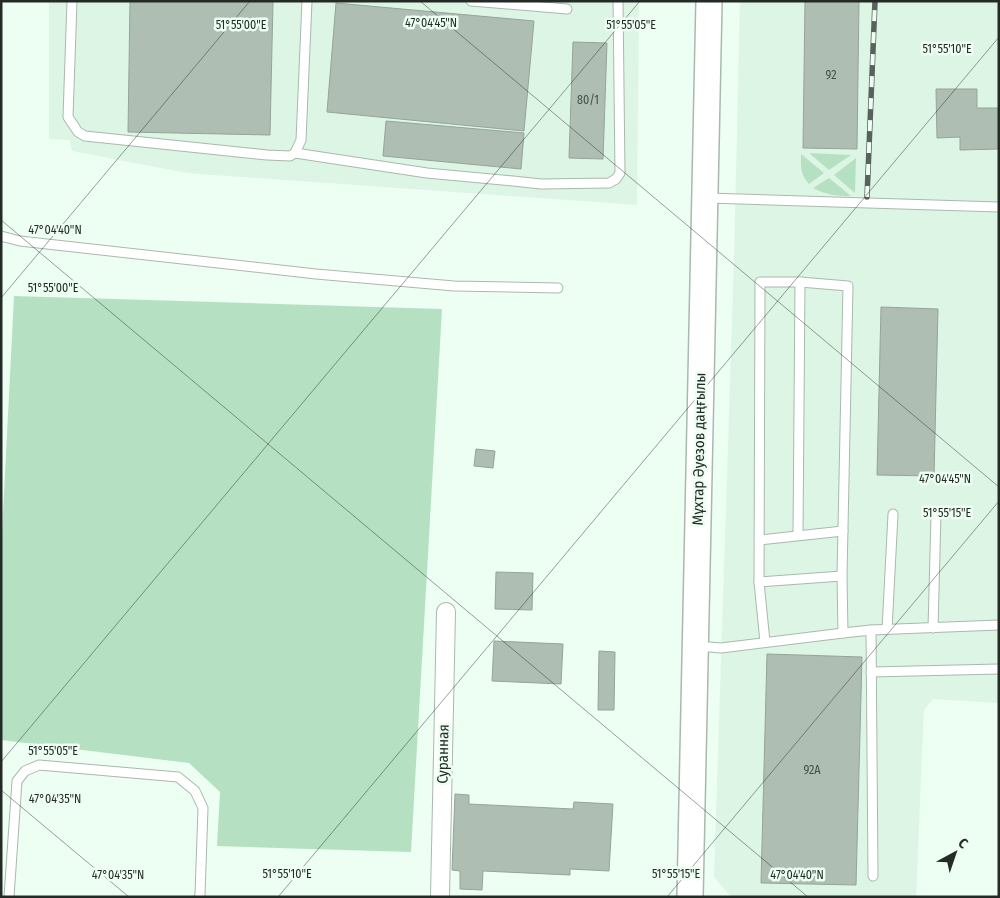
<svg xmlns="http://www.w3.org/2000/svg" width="1000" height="898" font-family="'Fira Sans Condensed',sans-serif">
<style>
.built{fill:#ddf5e4}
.green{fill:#b5e1c2}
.building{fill:#aebeb3;stroke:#94a499}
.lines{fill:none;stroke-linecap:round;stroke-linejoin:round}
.lane-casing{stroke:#a9b9ae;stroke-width:11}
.street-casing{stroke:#a9b9ae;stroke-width:20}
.secondary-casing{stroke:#a9b9ae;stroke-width:28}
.lane{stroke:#fff;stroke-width:9}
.street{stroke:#fff;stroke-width:18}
.secondary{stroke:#fff;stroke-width:25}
.rail-casing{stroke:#58615b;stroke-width:5.5}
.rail{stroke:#edfef2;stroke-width:4;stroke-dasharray:11;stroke-linecap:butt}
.ticks{fill:none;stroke:#242b26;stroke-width:1;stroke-opacity:0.45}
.labels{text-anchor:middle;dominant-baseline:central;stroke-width:5;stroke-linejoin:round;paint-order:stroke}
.number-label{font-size:12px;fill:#465049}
.street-label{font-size:15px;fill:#242b26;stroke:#edfef2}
.ticks-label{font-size:12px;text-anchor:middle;fill:#242b26;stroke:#edfef2;stroke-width:5;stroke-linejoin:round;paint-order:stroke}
</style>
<rect width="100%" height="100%" fill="#edfef2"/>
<g class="built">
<polygon points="49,1 639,1 637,205 187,173 72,151 70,140 49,139"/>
<polygon points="740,1 999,1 999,703 933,699 924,710 916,897 731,897 714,877 734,259"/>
</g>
<g class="green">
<polygon points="809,153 851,155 829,170"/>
<path d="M801,154L824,173L809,184C800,174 801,167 801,154Z"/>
<polygon points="856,158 855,193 834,175"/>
<path d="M829,178L851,196C837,196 826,195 813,188Z"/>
<polygon points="14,296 442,309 411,852 217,846 220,792 189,763 1,740 1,553"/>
</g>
<g class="building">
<polygon points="130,1 273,1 270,135 128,132"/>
<polygon points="805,1 859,1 857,149 803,148"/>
<polygon points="336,3 534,21 524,131 327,112"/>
<polygon points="573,42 607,43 603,159 569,158"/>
<polygon points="936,89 977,89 977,108 999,108 999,149 960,150 960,137 937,138"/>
<polygon points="386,121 524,133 521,169 383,156"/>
<polygon points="881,307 938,309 934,476 877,475"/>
<polygon points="476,449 495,451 493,468 474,466"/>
<polygon points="496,572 533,573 532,610 495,609"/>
<polygon points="494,641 563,644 561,684 492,681"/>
<polygon points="599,651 615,652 614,710 598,710"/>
<polygon points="767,654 862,657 856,885 761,883"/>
<polygon points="455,794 469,795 469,804 573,809 574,802 613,804 609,871 570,869 570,875 483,871 482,890 460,889 460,871 452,870"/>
</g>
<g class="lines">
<g class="lane-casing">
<g id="lane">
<polyline points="72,1 68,117 78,132 85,136 267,155 290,156 295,153 301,140 307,1"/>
<polyline points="471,1 567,9"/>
<polyline points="295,153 427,173 513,181 541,184 609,183 616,179 620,173 618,1"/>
<polyline points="707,198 999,207"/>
<polyline points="1,236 20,241 316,274 454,286 558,288"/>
<polyline points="798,535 800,282"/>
<polyline points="760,540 843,531"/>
<polyline points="759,582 842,576 843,633"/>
<polyline points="933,628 936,515"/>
<polyline points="871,630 999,625"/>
<polyline points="887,630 893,514"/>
<polyline points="765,642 759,582 760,282 800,282 848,286 842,576"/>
<polyline points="698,646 721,648 843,633 871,630 873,876"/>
<polyline points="871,672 999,669"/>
<polyline points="9,897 17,781 25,771 39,765 178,777 195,791 203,808 200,895 199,897"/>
</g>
</g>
<g class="street-casing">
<polyline id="street" points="440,897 446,612"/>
</g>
<g class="secondary-casing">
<polyline id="secondary" points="690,897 709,1"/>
</g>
<use href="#lane" class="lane"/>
<use href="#street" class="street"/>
<use href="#secondary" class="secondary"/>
<g class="rail-casing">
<polyline id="rail" points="867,197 875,1"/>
</g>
<use href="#rail" class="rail"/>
</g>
<path class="ticks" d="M420,1L999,487M1,220L808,897M1,298L250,1M1,762L640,1M1,790L129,897M278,897L999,37M667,897L999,501"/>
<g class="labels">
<g class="number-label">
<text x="831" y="75">92</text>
<text x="588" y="100">80/1</text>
<text x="812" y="770">92А</text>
</g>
<g class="street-label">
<text transform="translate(699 449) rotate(-89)">Мұхтар Әуезов даңғылы</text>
<text transform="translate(443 754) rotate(-89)">Суранная</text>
</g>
</g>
<g class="ticks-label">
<text x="431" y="27">47°04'45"N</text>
<text x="241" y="29">51°55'00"E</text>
<text x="631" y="29">51°55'05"E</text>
<text x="947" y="53">51°55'10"E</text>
<text x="55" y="234">47°04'40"N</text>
<text x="53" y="292">51°55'00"E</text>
<text x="945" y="483">47°04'45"N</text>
<text x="947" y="517">51°55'15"E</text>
<text x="53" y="755">51°55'05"E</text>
<text x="55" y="803">47°04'35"N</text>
<text x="287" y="878">51°55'10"E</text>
<text x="676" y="878">51°55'15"E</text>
<text x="118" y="879">47°04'35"N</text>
<text x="797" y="879">47°04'40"N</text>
</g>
<rect width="1000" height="898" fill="none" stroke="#242b26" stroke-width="5"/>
<g transform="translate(955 853) rotate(40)" stroke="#edfef2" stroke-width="4" paint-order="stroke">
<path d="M0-4L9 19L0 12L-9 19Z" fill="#242b26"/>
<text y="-8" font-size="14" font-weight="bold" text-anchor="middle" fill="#242b26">С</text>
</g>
</svg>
